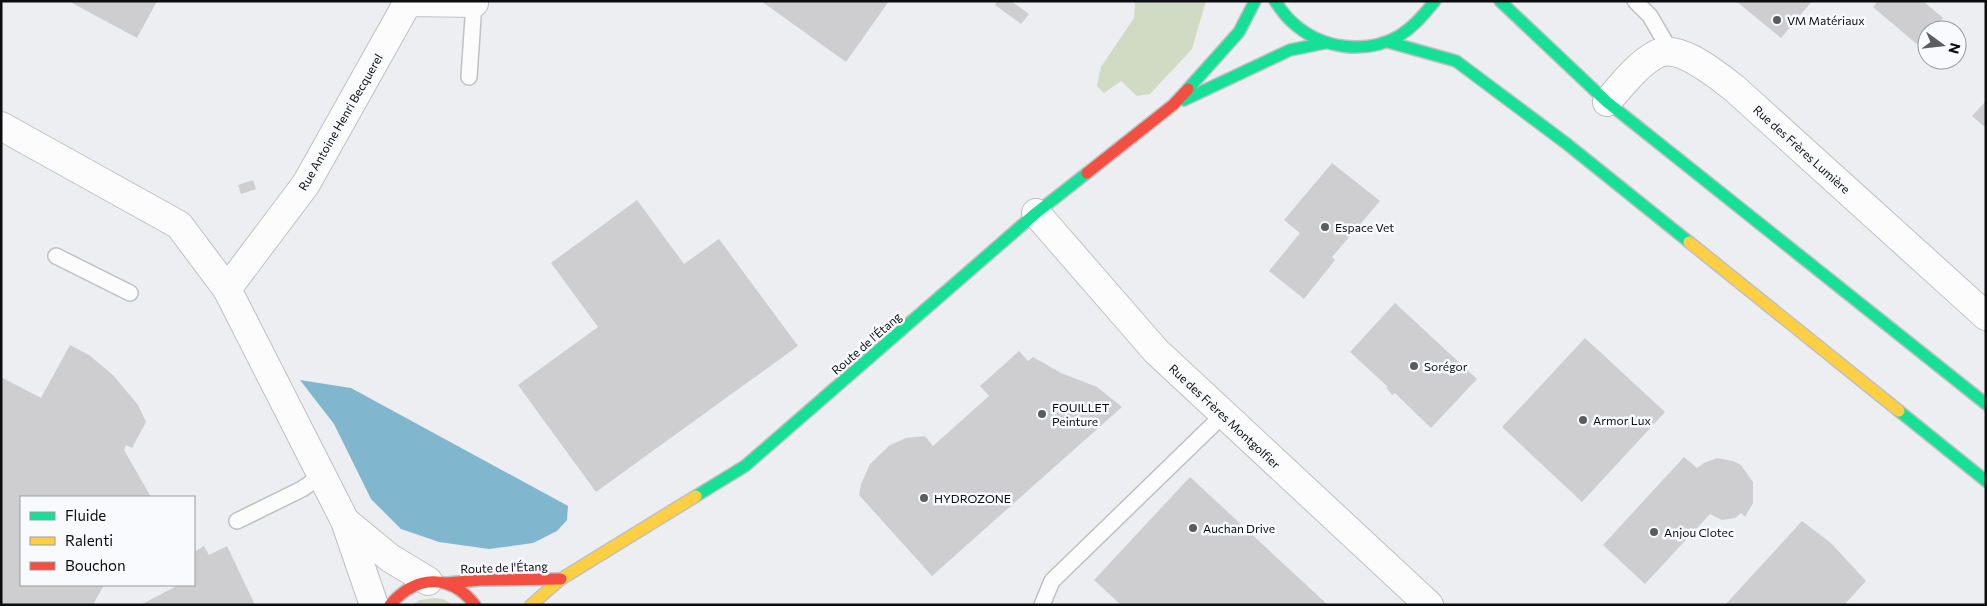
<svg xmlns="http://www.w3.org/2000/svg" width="1987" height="606" font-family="Commissioner,sans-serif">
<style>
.green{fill:#d1dbc4}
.water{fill:#80b6ce}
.building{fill:#ceced0}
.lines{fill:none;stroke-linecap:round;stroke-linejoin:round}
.lane-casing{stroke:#bfc0c2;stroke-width:18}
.street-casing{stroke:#bfc0c2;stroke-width:30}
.fast-casing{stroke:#bfc0c2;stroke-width:14}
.slow-casing{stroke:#bfc0c2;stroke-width:14}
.jam-casing{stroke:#bfc0c2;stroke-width:14}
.lane{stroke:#fcfcfd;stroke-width:15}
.street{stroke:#fcfcfd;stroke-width:28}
.fast{stroke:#16e098;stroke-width:11}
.slow{stroke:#ffcf43;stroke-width:11}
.jam{stroke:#f24e42;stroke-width:11}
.poi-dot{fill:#5b5c5d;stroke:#f9fafe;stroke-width:2}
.labels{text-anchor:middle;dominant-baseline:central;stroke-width:5;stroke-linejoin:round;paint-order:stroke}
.poi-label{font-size:12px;fill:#0c0d0e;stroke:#f9fafe;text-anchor:start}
.street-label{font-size:12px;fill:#0c0d0e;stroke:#f9fafe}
</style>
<rect width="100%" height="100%" fill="#edeef1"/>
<g class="green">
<polygon points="1135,1 1206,1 1192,49 1150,94 1137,96 1121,81 1104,93 1097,86 1101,67 1134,18"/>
<polygon points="434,598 443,599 453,605 412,605 420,600"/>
</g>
<polygon class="water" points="300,380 351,388 568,506 567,520 557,531 533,543 489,549 439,542 401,529 371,499 334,424"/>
<g class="building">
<polygon points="73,1 157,1 137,38 72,3"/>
<polygon points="761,1 889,1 846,62"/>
<polygon points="997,1 1011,1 1029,14 1021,24 995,5"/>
<polygon points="1736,1 1812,1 1781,38"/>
<polygon points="1878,1 1923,1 1943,18 1933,30 1927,30 1927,36 1919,46 1873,7"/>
<polygon points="1986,101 1986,128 1972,116"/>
<polygon points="1332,163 1380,201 1332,257 1335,260 1304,299 1269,271 1300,233 1284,220"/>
<polygon points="253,180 256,189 241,194 238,185"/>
<polygon points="637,200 684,264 719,239 798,346 596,492 518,385 598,327 551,263"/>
<polygon points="1395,303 1477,379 1431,428 1395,393 1392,395 1386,387 1388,387 1350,352"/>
<polygon points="1585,338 1665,412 1582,502 1502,427"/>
<polygon points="70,345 89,355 113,375 138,405 146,422 132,448 126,445 124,450 151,497 21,497 21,585 104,585 93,605 1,605 1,377 41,398"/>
<polygon points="1019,351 1028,361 1033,357 1061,373 1097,387 1122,407 932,576 859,495 861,484 870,464 890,445 906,438 925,436 933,446 989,396 980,386"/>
<polygon points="1684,457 1697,468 1704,463 1717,458 1733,461 1741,465 1753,482 1753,503 1745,517 1741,513 1735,518 1722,520 1710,514 1645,584 1603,545"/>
<polygon points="1190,477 1328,605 1121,605 1094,580"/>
<polygon points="1802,521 1831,543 1866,581 1844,605 1725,605"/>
<polygon points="204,546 209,555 227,546 255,605 140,605 175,587 174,585 194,585 194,552"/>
</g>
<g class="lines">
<g class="lane-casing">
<g id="lane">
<polyline points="1635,1 1650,16 1671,52"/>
<polyline points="469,77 474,3"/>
<polyline points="56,256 130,293"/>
<polyline points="237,521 302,489 321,476"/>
<polyline points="1042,605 1052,581 1223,415"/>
</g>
</g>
<g class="street-casing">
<g id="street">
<path d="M1607,102C1621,86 1637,65 1655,55C1677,41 1717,75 1734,88L1986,316"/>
<polyline points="1,126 179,225 227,289 345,521 374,605"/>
<polyline points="1036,213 1156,351 1429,605"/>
<polyline points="227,289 306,184 408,2 474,3"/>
<polyline points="345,521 390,558 428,581"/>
</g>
</g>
<g class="fast-casing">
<g id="fast">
<path d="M1275,1C1280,8 1285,16 1292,22C1321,49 1365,55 1399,36C1414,27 1424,14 1435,1"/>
<polyline points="1500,1 1607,102 1986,404"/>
<polyline points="1388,42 1456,61 1567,144 1689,242"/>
<polyline points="1188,89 1239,32 1255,1"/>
<polyline points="1184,100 1290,50 1325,43"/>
<polyline points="1899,411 1986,481"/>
<polyline points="696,496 745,466 1036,213 1087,173"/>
</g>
</g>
<g class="slow-casing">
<g id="slow">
<polyline points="1689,242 1899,411"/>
<polyline points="531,605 561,579 696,496"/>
</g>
</g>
<g class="jam-casing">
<g id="jam">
<polyline points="1087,173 1173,105 1188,89"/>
<polyline points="447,583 480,580 561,579"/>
<path d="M390,605C416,575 450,573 475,605"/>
</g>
</g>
<use href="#lane" class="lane"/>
<use href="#street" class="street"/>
<use href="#fast" class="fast"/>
<use href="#slow" class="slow"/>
<use href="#jam" class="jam"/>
</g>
<g class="poi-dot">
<circle cx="1777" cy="20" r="5"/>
<circle cx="1325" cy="227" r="5"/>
<circle cx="1414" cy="366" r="5"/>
<circle cx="1042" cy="414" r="5"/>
<circle cx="1583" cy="420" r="5"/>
<circle cx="924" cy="498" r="5"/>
<circle cx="1193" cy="528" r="5"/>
<circle cx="1654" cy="532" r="5"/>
</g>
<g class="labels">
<g class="poi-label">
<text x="1787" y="20">VM Matériaux</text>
<text x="1335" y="227">Espace Vet</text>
<text x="1424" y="366">Sorégor</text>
<text x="1052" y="407">FOUILLET<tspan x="1052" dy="14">Peinture</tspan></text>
<text x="1593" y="420">Armor Lux</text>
<text x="934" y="498">HYDROZONE</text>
<text x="1203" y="528">Auchan Drive</text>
<text x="1664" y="532">Anjou Clotec</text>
</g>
<g class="street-label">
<text transform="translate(340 122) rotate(-60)">Rue Antoine Henri Becquerel</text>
<text transform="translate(1802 149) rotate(42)">Rue des Frères Lumière</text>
<text transform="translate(866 343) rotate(-41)">Route de l'Étang</text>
<text transform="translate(1225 416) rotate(43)">Rue des Frères Montgolfier</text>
<text transform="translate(504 567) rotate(-2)">Route de l'Étang</text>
</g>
</g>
<rect width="1987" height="606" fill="none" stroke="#0c0d0e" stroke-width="5"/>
<rect x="20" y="496" width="175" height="90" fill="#f9fafe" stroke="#9a9b9e"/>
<rect x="30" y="512" width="25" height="8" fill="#16e098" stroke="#9a9b9e"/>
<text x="65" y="521" font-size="15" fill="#0c0d0e">Fluide</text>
<rect x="30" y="537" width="25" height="8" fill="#ffcf43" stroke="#9a9b9e"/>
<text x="65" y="546" font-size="15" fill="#0c0d0e">Ralenti</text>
<rect x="30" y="562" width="25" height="8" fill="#f24e42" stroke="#9a9b9e"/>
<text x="65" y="571" font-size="15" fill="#0c0d0e">Bouchon</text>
<g transform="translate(1942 45) rotate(105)"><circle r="24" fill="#f9fafe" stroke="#9a9b9e"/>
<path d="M0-4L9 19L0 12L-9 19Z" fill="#5b5c5d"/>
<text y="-8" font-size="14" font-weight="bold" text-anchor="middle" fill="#0c0d0e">N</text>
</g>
</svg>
